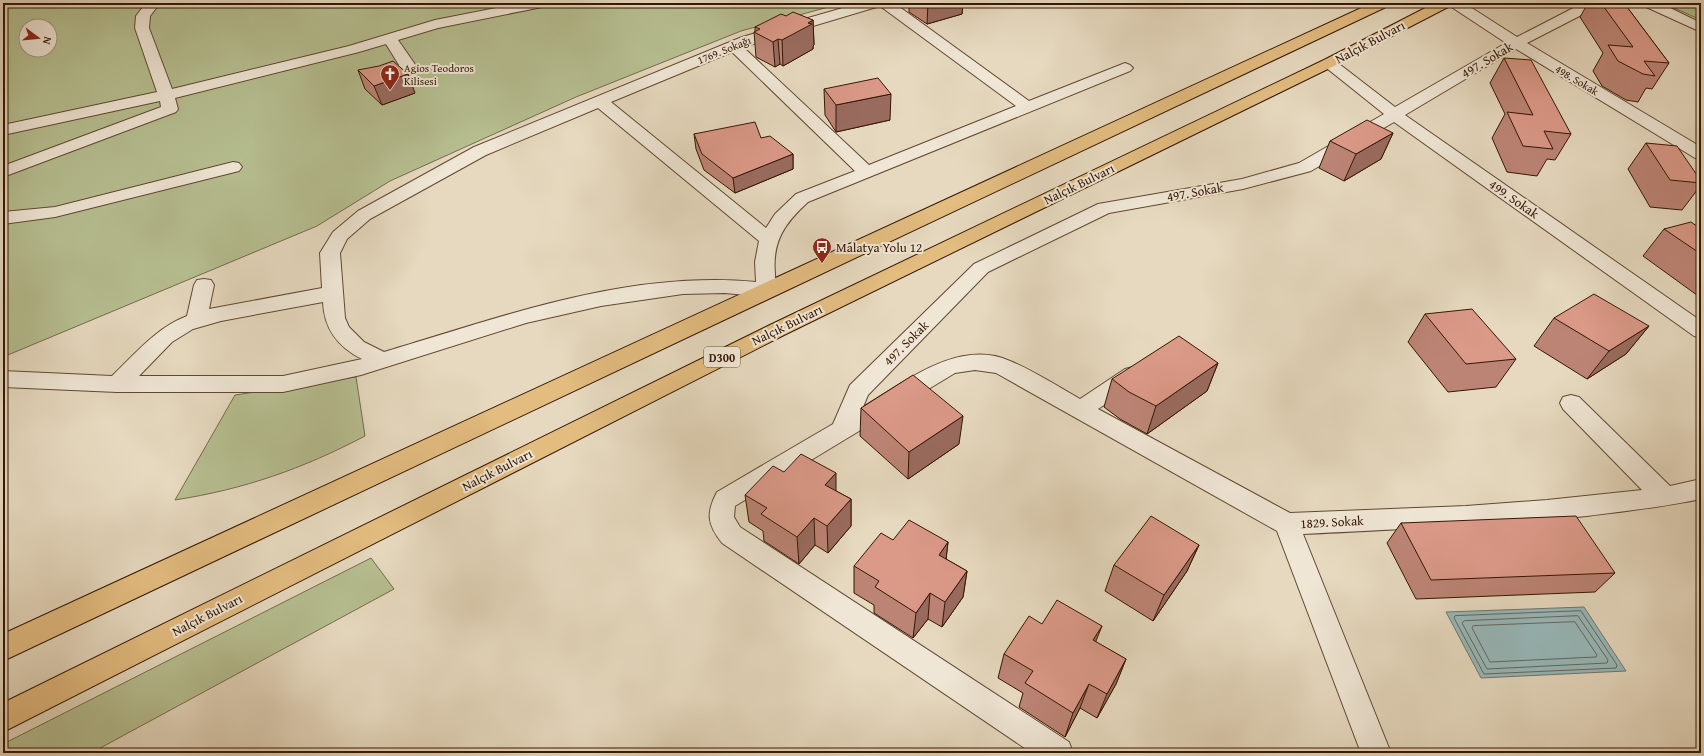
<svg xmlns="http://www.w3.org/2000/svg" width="1704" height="756" font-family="'Gentium Book Plus',serif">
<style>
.green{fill:#b6bf91;stroke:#766a4a;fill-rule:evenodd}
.water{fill:#98b9ba;stroke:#707871}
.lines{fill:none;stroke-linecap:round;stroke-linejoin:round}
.shore{stroke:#66685e;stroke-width:1}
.minor-casing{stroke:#614732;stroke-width:2}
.trunk-casing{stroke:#351603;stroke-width:2}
.minor{fill:#efe6d5;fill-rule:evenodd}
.trunk{fill:#e3bc80;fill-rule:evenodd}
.wall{fill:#bc8475;stroke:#351603}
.shaded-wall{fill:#996b5f;stroke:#351603}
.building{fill:#db9988;stroke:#351603}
.labels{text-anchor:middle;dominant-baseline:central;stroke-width:4;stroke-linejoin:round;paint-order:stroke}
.far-street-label{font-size:11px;fill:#351603;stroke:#efe6d5}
.far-poi-label{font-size:11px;fill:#351603;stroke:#efe6d5;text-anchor:start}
.shield{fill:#efe6d5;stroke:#6d5442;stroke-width:1}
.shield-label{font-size:12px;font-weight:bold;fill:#351603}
.street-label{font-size:13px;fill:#351603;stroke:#efe6d5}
.poi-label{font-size:13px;fill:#351603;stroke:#efe6d5;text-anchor:start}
</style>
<rect width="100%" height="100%" fill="#e6d9bf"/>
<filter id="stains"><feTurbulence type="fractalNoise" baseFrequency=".005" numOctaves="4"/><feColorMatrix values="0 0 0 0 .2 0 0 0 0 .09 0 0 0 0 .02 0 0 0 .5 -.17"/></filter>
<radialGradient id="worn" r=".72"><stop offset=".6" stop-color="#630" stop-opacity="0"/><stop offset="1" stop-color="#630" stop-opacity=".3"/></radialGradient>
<g class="green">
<path d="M3,3H843L741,31L576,97L390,181L317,226L3,357ZM26,26H50V50H26Z"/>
<polygon points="1663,3 1701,3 1701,20"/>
<path d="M356,377L365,436C302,469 245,489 175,500L235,395Z"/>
<polygon points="371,558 394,589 91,753 3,753 3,744"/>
</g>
<polygon class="water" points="1584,607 1626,671 1481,678 1446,612"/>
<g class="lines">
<g class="shore">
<polygon points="1581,611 1617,665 1616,668 1484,674 1454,618 1455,616"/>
<polygon points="1578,616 1608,660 1607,663 1487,669 1462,623 1464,621"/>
<polygon points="1575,622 1597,655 1596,657 1490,662 1472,628 1473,626"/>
</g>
<g class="minor-casing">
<g id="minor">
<path d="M146,3H160L150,16L149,28L172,89L349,46L435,20L521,3H549L547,6L542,7L438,28L398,40L414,63L415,66C407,78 384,88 371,84L368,81L371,78L392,71L399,65L386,44L359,52L175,98L178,109L176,112L3,177V166L161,107L160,101L3,135V125L157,92L135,28L136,16Z"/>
<path d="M860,3H894L1029,101L1120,65L1125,63L1130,65L1133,68L1130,71L808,202C785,223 772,241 775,274C775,282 778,288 774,295L767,297L725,293L683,294L601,306L526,323L361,375L283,392H117L3,387V371L112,376C135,354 156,328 187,316L194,285L197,280L204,279L211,280L214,285L209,309L322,288L320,253L333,232L358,211L474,147L742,37ZM880,6L1016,106L869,165L743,47ZM732,52L855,171L796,194L775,214L766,228L611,102ZM598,108L759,241L755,262L756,282C629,270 504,316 384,352L364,342L349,327L345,318L340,253L347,239L370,219L486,155ZM323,302C324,329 338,347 362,359L283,376H139L172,342L193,329L221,321Z"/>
<path d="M1448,3H1464L1517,37L1583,3H1601L1599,6L1527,43L1701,147V159L1695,158L1516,49L1405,115L1701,321V338L1694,336L1394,122L1311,171L1243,189L1109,213L988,272L868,395L863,407C905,382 959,338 1010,361C1034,371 1057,386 1080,399L1125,369L1133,367L1141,369L1144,375L1141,381L1098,409L1290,513L1466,506L1547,500L1642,490L1563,409L1560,403L1563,397L1571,395L1579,397L1670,486L1701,479V499C1663,507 1626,511 1587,516C1493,526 1398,529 1303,534L1391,753H1361L1277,531L996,373L975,370L955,373L735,506L734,517L740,527L1069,742L1073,753H1032L722,543C707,524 706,513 717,492L833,424L850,385L974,264L1098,204L1242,179L1299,163L1384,114L1324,66L1322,63L1324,60L1329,59L1334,60L1395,107L1506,43L1450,6Z"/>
<polygon points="1642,3 1660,3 1701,23 1701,32 1644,6"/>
<polygon points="233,162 239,163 242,167 239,171 55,217 3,224 3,212 55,207"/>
</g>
</g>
<g class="trunk-casing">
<g id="trunk">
<polygon points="1372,3 1390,3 1388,6 3,661 3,634"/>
<polygon points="1435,3 1452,3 1450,6 1334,66 784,335 3,732 3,703 770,325 1324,60"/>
</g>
</g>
<use href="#minor" class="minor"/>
<use href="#trunk" class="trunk"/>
</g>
<g class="wall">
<polygon points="909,3 963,3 962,14 927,24 909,12"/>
<polygon points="1588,3 1624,3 1669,63 1652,89 1646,88 1638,102 1626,100 1602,86 1593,71 1603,53 1580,17"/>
<polygon points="786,16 813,20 814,45 813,46 813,49 783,66 780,64 775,67 756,57 754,32 755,32 755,27"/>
<polygon points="1504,58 1571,134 1555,160 1547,159 1537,176 1507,172 1492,138 1505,114 1490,83"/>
<polygon points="358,70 415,93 382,105 365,89"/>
<polygon points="824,89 890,120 836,132 825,115"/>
<polygon points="1393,133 1381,159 1344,181 1319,168 1330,141"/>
<polygon points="694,134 761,138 793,154 793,169 735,193 704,170 696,149"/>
<polygon points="1646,143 1701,181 1701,185 1682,210 1650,207 1628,169"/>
<polygon points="1664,229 1701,229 1701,298 1643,256"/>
<polygon points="1425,314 1516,359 1496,387 1448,392 1408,342"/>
<polygon points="1554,318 1649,326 1626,354 1587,379 1534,346"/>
<polygon points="1218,363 1207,391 1147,434 1120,419 1104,407 1112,379"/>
<polygon points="861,408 959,444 908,479 860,436"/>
<polygon points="784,472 836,491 851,499 851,526 828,553 815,545 799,564 764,541 763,531 749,522 745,495"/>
<polygon points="1401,523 1615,573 1595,592 1416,599 1387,543"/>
<polygon points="893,540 948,542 946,559 967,571 963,597 942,627 928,619 913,638 874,613 874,605 854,593 854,566"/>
<polygon points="1199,545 1187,571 1153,621 1105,591 1114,565"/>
<polygon points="1042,624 1096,642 1126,659 1116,684 1097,718 1080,708 1065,737 1019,707 1023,693 998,678 1004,654"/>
</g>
<g class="shaded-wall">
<polygon points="928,3 963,3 962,14 927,24"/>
<polygon points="813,20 814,45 813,46 813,49 783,66 782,40"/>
<polygon points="778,39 780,64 775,67 773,42"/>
<polygon points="408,74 415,93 382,105 374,86"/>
<polygon points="891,94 890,120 836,132 836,105"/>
<polygon points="1393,133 1381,159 1344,181 1356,154"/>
<polygon points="793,154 793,169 735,193 733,178"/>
<polygon points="1649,326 1626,354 1587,379 1609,351"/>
<polygon points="1218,363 1207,391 1147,434 1156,406"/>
<polygon points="963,416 959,444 908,479 909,452"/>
<polygon points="836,473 836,501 825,485"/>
<polygon points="851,499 851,526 828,553 827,526"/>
<polygon points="814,518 815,545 799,564 797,537"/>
<polygon points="948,542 945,569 939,555"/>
<polygon points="1199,545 1187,571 1153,621 1164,595"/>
<polygon points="967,571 963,597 942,627 945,602"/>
<polygon points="930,593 928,619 913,638 916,613"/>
<polygon points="1102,626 1092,651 1093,640"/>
<polygon points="1126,659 1116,684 1097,718 1107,694"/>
<polygon points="1089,684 1080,708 1065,737 1073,713"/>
</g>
<g class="building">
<polygon points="1601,3 1624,3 1669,63 1644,61 1655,76 1643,74 1618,61 1608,45 1633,47"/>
<polygon points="793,12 813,20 808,23 812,24 782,40 778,39 773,42 754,32 760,29 755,27 781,14 786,16"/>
<polygon points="1504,58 1531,60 1571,134 1544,131 1553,149 1523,146 1507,112 1533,115"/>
<polygon points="393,61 408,74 374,86 358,70 379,66"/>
<polygon points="878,78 891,94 836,105 824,89"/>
<polygon points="1367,120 1393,133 1356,154 1330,141"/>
<polygon points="755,122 761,138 770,136 793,154 733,178 702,154 694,134"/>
<polygon points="1646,143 1677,146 1701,181 1701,183 1670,180"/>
<polygon points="1691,222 1701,229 1701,254 1664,229"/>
<polygon points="1594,294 1649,326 1609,351 1554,318"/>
<polygon points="1472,309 1516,359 1466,364 1425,314"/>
<polygon points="1179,336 1218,363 1156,406 1129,392 1112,379"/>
<polygon points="913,375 963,416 909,452 861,408"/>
<polygon points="801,454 836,473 825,485 851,499 827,526 814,518 797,537 761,514 767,508 745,495 773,466 784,472"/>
<polygon points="1151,516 1199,545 1164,595 1114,565"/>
<polygon points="1576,516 1615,573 1431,580 1401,523"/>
<polygon points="909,520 948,542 939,555 967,571 945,602 930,593 916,613 875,587 879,581 854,566 881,533 893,540"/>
<polygon points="1057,600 1102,626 1093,640 1126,659 1107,694 1089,684 1073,713 1025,683 1033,671 1004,654 1029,616 1042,624"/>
</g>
<defs>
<g id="church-pin" transform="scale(1)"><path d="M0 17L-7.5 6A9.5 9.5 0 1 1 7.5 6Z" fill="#8f2418" stroke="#efe6d5"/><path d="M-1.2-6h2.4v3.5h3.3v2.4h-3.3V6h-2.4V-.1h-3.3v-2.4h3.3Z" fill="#fff"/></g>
<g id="bus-pin" transform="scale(1)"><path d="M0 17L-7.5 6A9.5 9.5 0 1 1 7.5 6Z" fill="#8f2418" stroke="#efe6d5"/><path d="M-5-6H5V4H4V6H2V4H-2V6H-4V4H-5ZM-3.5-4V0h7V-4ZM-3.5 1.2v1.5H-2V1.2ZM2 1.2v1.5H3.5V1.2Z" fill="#fff"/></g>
</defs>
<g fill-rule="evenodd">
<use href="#church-pin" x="390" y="74"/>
<use href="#bus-pin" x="822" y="247"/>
</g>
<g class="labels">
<g class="far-street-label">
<text transform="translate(724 50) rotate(-22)">1769. Sokağı</text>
<text transform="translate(1577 80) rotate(31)">498. Sokak</text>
</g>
<g class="far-poi-label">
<text x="404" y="68">Agios Teodoros<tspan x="404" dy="13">Kilisesi</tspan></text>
</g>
<rect class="shield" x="704" y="347" width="36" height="20" rx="3"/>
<g class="shield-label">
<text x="722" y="357">D300</text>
</g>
<g class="street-label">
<text transform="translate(1370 42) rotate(-28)">Nalçık Bulvarı</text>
<text transform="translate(1487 60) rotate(-31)">497. Sokak</text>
<text transform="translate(1079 184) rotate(-26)">Nalçık Bulvarı</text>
<text transform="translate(1195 192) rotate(-10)">497. Sokak</text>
<text transform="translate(1514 199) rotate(35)">499. Sokak</text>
<text transform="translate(787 325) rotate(-26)">Nalçık Bulvarı</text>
<text transform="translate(906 343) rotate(-45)">497. Sokak</text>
<text transform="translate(497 470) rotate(-27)">Nalçık Bulvarı</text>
<text transform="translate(1332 522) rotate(-3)">1829. Sokak</text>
<text transform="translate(207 615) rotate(-27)">Nalçık Bulvarı</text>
</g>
<g class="poi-label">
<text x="836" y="247">Malatya Yolu 12</text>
</g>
</g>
<rect width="1704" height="756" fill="none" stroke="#e6d9bf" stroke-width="16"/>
<rect x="4" y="4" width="1696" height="748" fill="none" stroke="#351603" stroke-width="2"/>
<rect x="8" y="8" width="1688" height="740" fill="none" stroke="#351603"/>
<g transform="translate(38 38) rotate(106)"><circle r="19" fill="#efe6d5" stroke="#a59381"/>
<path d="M0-3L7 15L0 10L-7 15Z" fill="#8f2418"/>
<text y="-6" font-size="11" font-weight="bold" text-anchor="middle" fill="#351603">N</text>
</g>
<rect width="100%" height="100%" filter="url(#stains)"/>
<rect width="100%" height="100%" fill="url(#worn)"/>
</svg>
